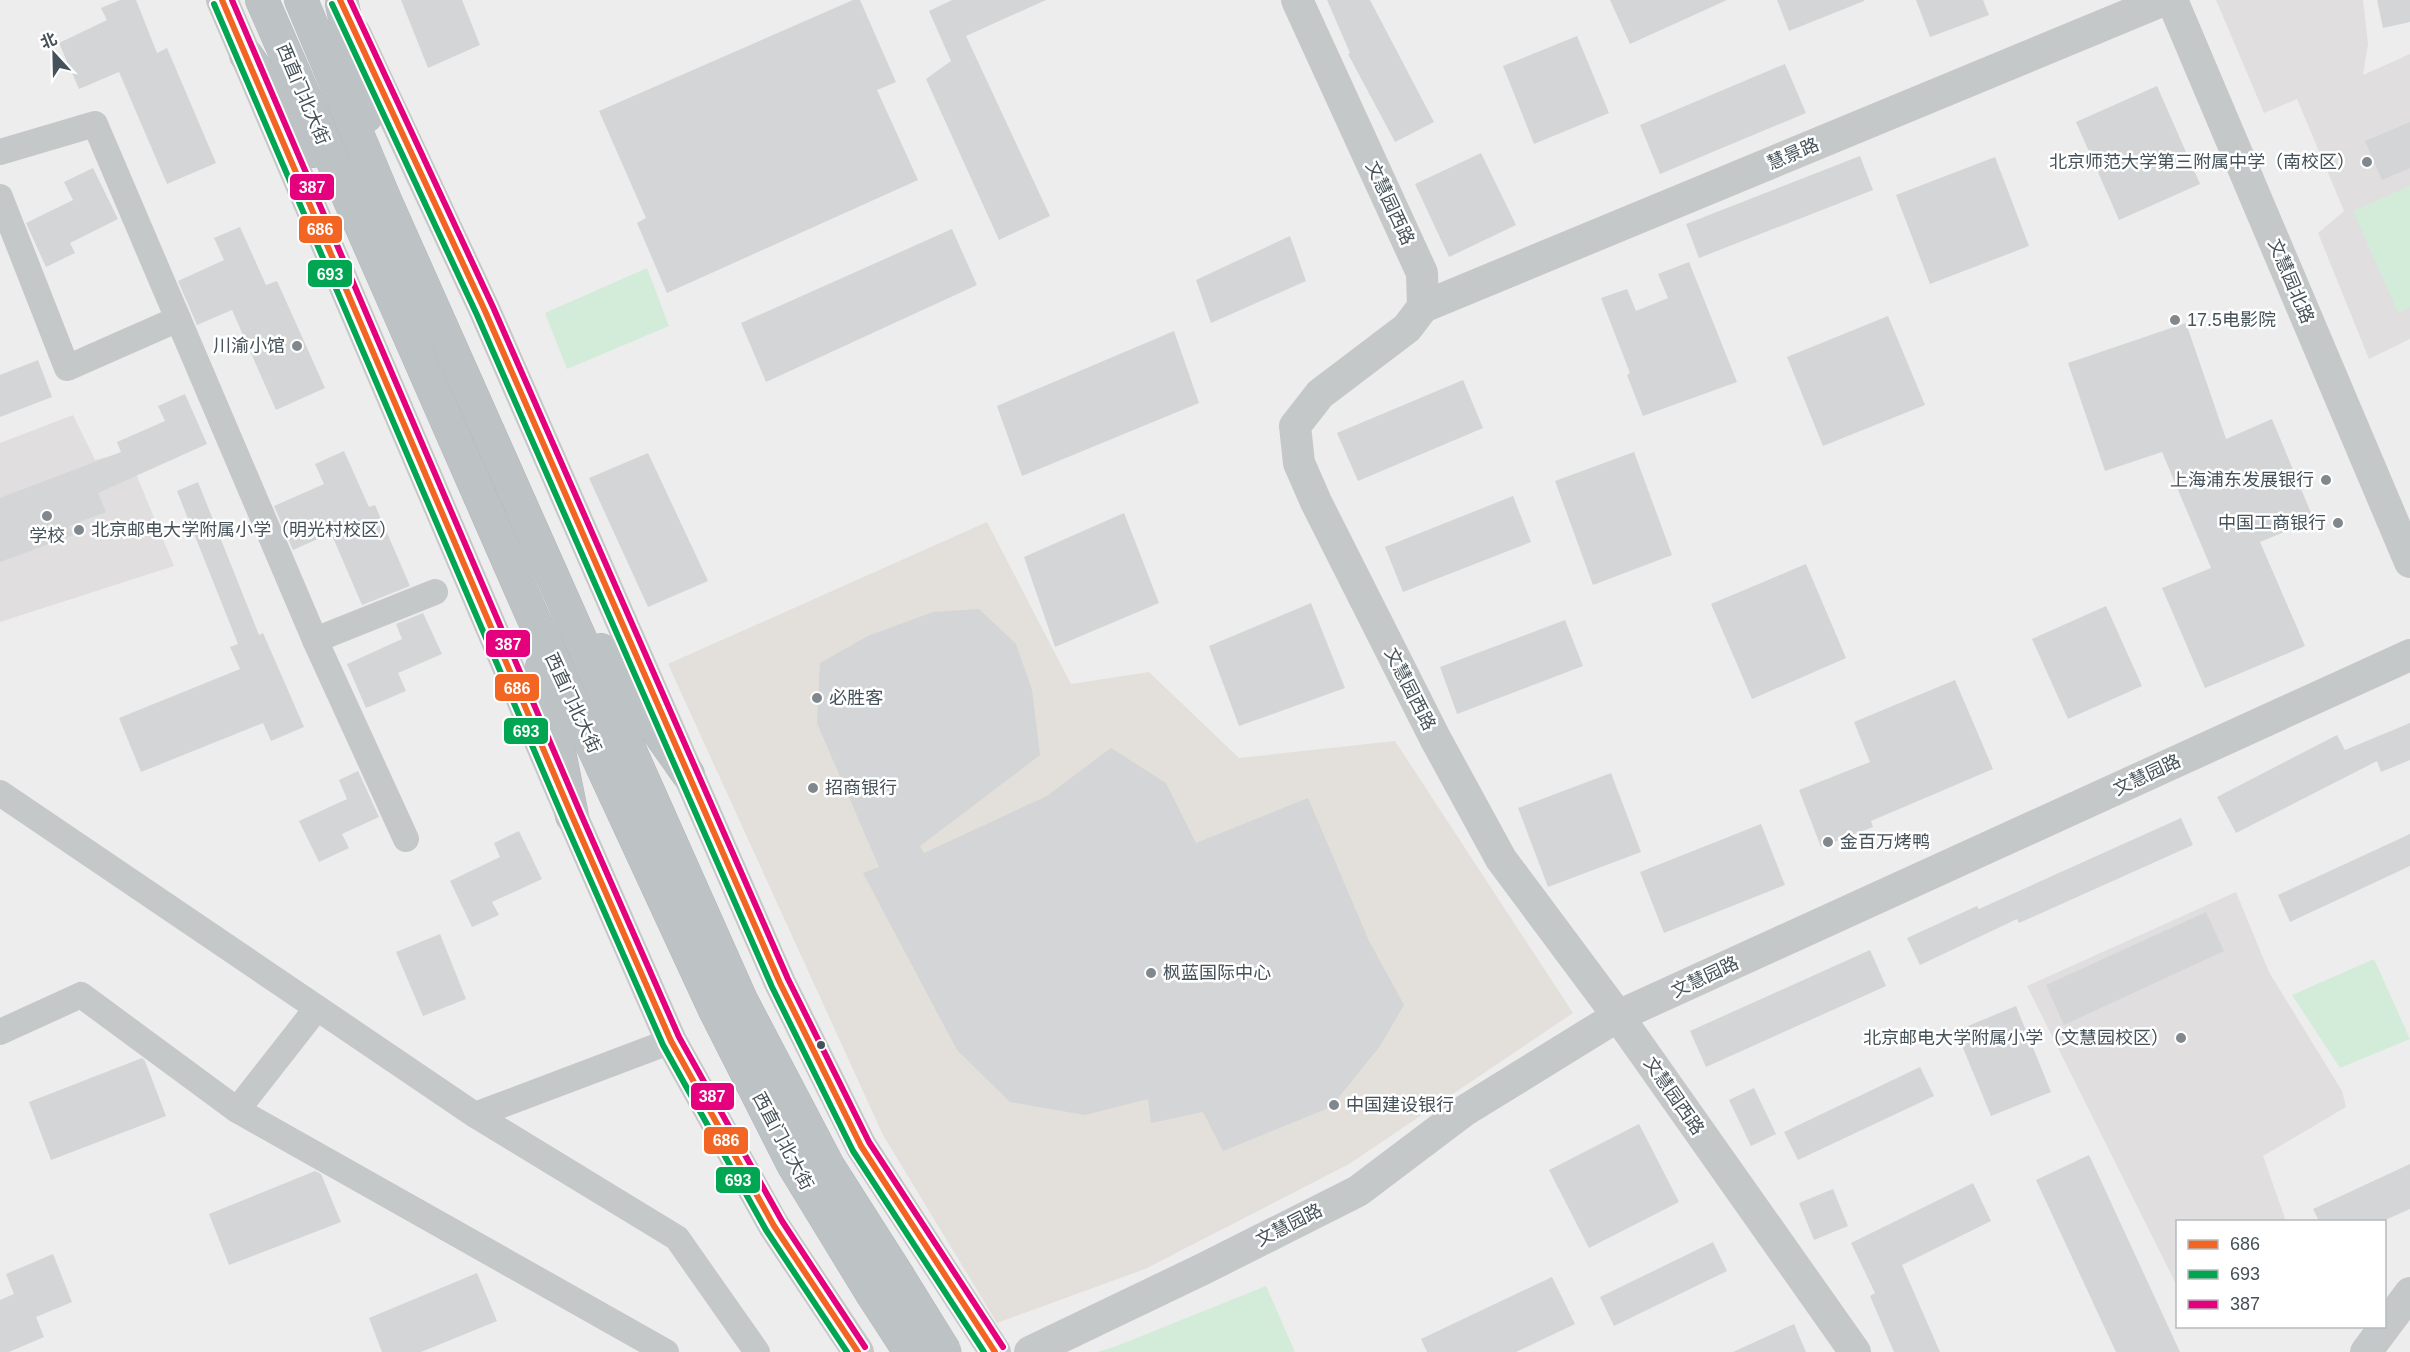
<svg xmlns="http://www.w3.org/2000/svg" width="2410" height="1352" font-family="Helvetica,'Noto Sans SC',sans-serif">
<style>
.commercial{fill:#e3dfdb}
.education{fill:#e0dedf}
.green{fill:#d2ecd9}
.building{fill:#d4d5d6}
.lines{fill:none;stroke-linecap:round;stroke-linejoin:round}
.trunk-casing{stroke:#b3b8bc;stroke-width:34}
.minor{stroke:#c5c8c9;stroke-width:26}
.tertiary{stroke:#c5c8c9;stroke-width:32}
.trunk{stroke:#bdc2c5;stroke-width:33}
.trunk-bridge-casing{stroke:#b3b8bc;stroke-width:34;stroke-linecap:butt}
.trunk-bridge{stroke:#bdc2c5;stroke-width:33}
.bus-1-casing{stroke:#fff;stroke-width:10}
.bus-2-casing{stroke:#fff;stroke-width:10}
.bus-3-casing{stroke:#fff;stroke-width:10}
.bus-1{stroke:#f26522;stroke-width:6}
.bus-2{stroke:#00a651;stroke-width:6}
.bus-3{stroke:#e5007d;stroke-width:6}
.poi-dot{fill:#80888d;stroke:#fff;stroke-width:2}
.bus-dot{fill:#455259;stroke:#fff;stroke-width:2}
.labels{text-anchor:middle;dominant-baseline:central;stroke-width:5;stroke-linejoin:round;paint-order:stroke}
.street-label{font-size:18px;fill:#455259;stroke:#fff}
.poi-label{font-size:18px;fill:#455259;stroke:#fff;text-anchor:start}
.line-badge{stroke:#fff;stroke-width:2}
.badge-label{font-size:16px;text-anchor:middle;font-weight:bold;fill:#fff}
</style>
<rect width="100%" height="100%" fill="#eeeded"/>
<polygon class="commercial" points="987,522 1071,684 1149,672 1239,758 1395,741 1573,1013 1349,1164 1145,1269 997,1323 883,1135 668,664"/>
<g class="education">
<polygon points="2216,0 2363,0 2368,44 2363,75 2410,54 2410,339 2369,359 2318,233 2344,211 2297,99 2264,113"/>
<polygon points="73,415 95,460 127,452 174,566 0,622 0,443"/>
<polygon points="2236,892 2269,972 2342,1091 2346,1107 2263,1156 2286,1221 2178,1222 2177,1286 2027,986"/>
</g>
<g class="green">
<polygon points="2410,186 2410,307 2398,313 2353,211"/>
<polygon points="647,268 669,326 567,369 545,313"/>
<polygon points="2374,959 2410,1039 2340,1068 2292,995"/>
<polygon points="1266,1286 1295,1352 1097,1352 1114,1347"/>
</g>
<g class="building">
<polygon points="120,0 136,0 157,53 167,48 216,163 167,184 119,72 79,89 59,43 107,20 101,8"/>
<polygon points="401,0 462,0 480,45 428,68"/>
<polygon points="853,0 860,0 896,82 877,90 918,180 667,293 637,223 646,218 599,111"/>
<polygon points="952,0 1046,0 966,36 1050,216 999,240 926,79 951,61 929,11"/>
<polygon points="1327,0 1370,0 1434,122 1395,142 1348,54 1350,53"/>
<polygon points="1610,0 1727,0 1630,44"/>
<polygon points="1777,0 1864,0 1864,1 1789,31"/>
<polygon points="1916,0 1983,0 1989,15 1930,37"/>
<polygon points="2377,0 2410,0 2410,22 2383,28"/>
<polygon points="1577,36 1609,113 1534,144 1503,66"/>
<polygon points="1785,64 1806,113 1660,174 1640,125"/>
<polygon points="2157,86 2200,184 2119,220 2076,122"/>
<polygon points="2410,122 2410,168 2382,180 2365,141"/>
<polygon points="1481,153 1516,225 1449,257 1415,184"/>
<polygon points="1860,156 1873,190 1699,258 1686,224"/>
<polygon points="1995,157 2029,246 1930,284 1896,195"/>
<polygon points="93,168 118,219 70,243 75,253 46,267 26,223 73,200 64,182"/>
<polygon points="240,227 266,285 277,281 325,388 276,410 232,310 197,325 178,281 224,260 214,238"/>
<polygon points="952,229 977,285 766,382 741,323"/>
<polygon points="1290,236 1306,281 1211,323 1196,280"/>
<polygon points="1689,262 1737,382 1643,416 1627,375 1630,373 1601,298 1627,289 1636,311 1668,298 1658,274"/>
<polygon points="1888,316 1925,405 1823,446 1787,357"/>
<polygon points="2186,323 2226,439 2272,419 2314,520 2260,542 2305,646 2205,688 2162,588 2211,568 2162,452 2105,471 2068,363"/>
<polygon points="1174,331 1199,403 1022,476 997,406"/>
<polygon points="38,360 52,397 0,417 0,375"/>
<polygon points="1463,380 1483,428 1358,481 1337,433"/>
<polygon points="185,394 207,444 98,493 106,512 69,526 73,535 0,562 0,498 121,452 117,442 165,421 158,406"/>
<polygon points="344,451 369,507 375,505 410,586 362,605 331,533 293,550 274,506 324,484 315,464"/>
<polygon points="1634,452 1672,555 1593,585 1555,481"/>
<polygon points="648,453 708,581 648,607 589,478"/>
<polygon points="198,482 259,635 263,633 304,727 271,741 263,723 141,772 119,718 240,669 230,647 238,644 177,491"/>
<polygon points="1513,496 1531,542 1403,592 1385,547"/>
<polygon points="1124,513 1159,603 1055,647 1024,557"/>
<polygon points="1806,564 1846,658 1752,699 1711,604"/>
<polygon points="1311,603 1345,688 1239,726 1209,646"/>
<polygon points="2106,606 2142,686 2068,719 2032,639"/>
<polygon points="979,609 1016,644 1032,690 1040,755 920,846 924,853 1047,796 1111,748 1166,783 1196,843 1308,798 1369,941 1404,1005 1380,1046 1331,1107 1223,1151 1203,1112 1151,1123 1148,1099 1085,1115 1010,1102 957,1050 863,873 879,867 817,723 820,663 868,636 933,612"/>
<polygon points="423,613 442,654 398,673 406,691 366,708 347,664 402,639 396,624"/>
<polygon points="1565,620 1583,666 1457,714 1440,667"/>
<polygon points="1955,680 1993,769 1871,821 1873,827 1821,847 1799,790 1870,762 1854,722"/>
<polygon points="2410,723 2410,760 2381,772 2377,761 2236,833 2217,797 2337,735 2345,750"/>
<polygon points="358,771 379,817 342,834 349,848 319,862 299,821 347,799 339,780"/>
<polygon points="1611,773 1641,852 1548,887 1518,808"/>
<polygon points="2181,818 2193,845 2019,923 2017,919 1920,965 1907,938 1977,906 1979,909"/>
<polygon points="1761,824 1785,885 1664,933 1640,872"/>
<polygon points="519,831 542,879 492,902 499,915 472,927 450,881 500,857 494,843"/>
<polygon points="2410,834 2410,866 2290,922 2278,895"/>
<polygon points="2206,912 2224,951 2064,1025 2046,985"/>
<polygon points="440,934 466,999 423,1016 396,952"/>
<polygon points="1870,950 1886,986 1706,1067 1690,1031"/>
<polygon points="2016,1006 2051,1092 1991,1116 1956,1031"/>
<polygon points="142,1058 145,1061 166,1116 51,1160 29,1102"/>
<polygon points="1920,1067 1934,1096 1798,1160 1784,1132"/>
<polygon points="1754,1088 1776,1134 1751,1146 1729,1100"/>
<polygon points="1639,1124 1679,1202 1589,1248 1549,1170"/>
<polygon points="2089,1155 2180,1352 2116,1352 2036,1180"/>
<polygon points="2410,1164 2410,1209 2383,1221 2319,1221 2313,1209"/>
<polygon points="315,1171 321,1174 341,1222 229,1265 209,1214"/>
<polygon points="1973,1183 1991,1221 1902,1265 1940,1352 1894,1352 1870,1296 1875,1293 1851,1243"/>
<polygon points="1833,1189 1848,1226 1814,1240 1799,1203"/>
<polygon points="1713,1242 1727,1271 1614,1326 1600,1297"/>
<polygon points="53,1254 72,1302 36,1317 44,1337 9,1352 0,1352 0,1300 14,1294 6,1274"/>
<polygon points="477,1273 497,1321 421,1352 382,1352 369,1318"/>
<polygon points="1552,1277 1575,1324 1516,1352 1427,1352 1421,1339"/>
<polygon points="1794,1324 1806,1352 1733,1352"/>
</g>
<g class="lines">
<g class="trunk-casing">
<g id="trunk">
<polyline points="262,0 532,615 715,1010 794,1166 871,1292"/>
<polyline points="301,0 385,200 741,1000 828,1166 898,1276"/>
<polyline points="342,4 366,116"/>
<polyline points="246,55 312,151"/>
<polyline points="601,650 688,774"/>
<polyline points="542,667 572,816"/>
</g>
</g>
<g class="minor">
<polyline points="0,152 95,124 315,640 435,592"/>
<polyline points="0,197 67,368 178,319"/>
<polyline points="315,640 406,839"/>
<polyline points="0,793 475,1115 671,1041"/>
<polyline points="0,1032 81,995 237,1110 317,1008"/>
<polyline points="237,1110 666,1352"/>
<polyline points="475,1115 677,1238 757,1352"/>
</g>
<g class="tertiary">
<polyline points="222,0 572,816 671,1041 774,1226 858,1352"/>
<polyline points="1297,0 1422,273 1423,307 1407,328 1320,394 1295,426 1299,463 1316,502 1435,738 1501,859 1618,1016 1855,1352"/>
<polyline points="2172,0 2410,562"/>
<polyline points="355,33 485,311 780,983 861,1146 995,1352"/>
<polyline points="1423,307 2164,0"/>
<polyline points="1030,1352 1205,1268 1358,1191 1464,1111 1618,1016 2410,655"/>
<polyline points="2366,1352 2410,1293"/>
</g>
<use href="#trunk" class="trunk"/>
<g class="trunk-bridge-casing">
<g id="trunk-bridge">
<polyline points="898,1276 945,1352"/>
<polyline points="871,1292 910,1352"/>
</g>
</g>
<use href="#trunk-bridge" class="trunk-bridge"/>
<g class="bus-1-casing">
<g id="bus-1">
<polyline points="222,0 572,816 671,1041 774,1226 858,1352"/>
<polyline points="340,0 485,311 780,983 861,1146 995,1352"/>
</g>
</g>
<g class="bus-2-casing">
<g id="bus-2">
<polyline points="214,4 564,820 663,1045 766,1230 847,1352"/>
<polyline points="332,4 477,315 772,987 853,1151 984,1352"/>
</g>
</g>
<g class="bus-3-casing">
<g id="bus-3">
<polyline points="232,0 580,812 679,1037 782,1221 865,1347"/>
<polyline points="350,0 493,307 788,979 869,1142 1003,1347"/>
</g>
</g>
<use href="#bus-1" class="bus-1"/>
<use href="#bus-2" class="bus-2"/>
<use href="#bus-3" class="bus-3"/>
</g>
<g class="poi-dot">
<circle cx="2367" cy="162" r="6"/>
<circle cx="2175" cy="320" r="6"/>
<circle cx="297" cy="346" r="6"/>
<circle cx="2326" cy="480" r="6"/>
<circle cx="47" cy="516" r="6"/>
<circle cx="2338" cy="523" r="6"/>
<circle cx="79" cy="530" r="6"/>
<circle cx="817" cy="698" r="6"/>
<circle cx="813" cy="788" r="6"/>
<circle cx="1828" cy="842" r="6"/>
<circle cx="1151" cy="973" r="6"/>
<circle cx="2181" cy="1038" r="6"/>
<circle cx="1334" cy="1105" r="6"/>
</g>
<circle class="bus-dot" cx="821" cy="1045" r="5"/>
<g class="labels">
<g class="street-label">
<text transform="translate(303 94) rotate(67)">西直门北大街</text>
<text transform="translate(1793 154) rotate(-23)">慧景路</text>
<text transform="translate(1390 203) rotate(65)">文慧园西路</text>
<text transform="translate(2291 281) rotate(67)">文慧园北路</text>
<text transform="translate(1410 689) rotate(63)">文慧园西路</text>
<text transform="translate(573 703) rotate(65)">西直门北大街</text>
<text transform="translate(2147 775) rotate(-25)">文慧园路</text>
<text transform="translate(1705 977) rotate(-25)">文慧园路</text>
<text transform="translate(1674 1096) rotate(55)">文慧园西路</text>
<text transform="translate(783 1141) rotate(62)">西直门北大街</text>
<text transform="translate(1289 1225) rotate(-27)">文慧园路</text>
</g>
<g class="poi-label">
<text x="2355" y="162" text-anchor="end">北京师范大学第三附属中学（南校区）</text>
<text x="2187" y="320">17.5电影院</text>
<text x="285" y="346" text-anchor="end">川渝小馆</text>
<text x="2314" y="480" text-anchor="end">上海浦东发展银行</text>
<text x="2326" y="523" text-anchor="end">中国工商银行</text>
<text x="91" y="530">北京邮电大学附属小学（明光村校区）</text>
<text x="47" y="536" text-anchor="middle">学校</text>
<text x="829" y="698">必胜客</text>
<text x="825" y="788">招商银行</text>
<text x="1840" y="842">金百万烤鸭</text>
<text x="1163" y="973">枫蓝国际中心</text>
<text x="2169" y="1038" text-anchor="end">北京邮电大学附属小学（文慧园校区）</text>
<text x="1346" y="1105">中国建设银行</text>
</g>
</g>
<g class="line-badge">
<rect x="289" y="173" width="46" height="28" rx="6" fill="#e5007d"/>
<rect x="298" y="215" width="45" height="29" rx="6" fill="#f26522"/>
<rect x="307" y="259" width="46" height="29" rx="6" fill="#00a651"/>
<rect x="485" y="629" width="46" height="29" rx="6" fill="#e5007d"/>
<rect x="494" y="673" width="46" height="29" rx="6" fill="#f26522"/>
<rect x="503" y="717" width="46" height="28" rx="6" fill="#00a651"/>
<rect x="690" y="1082" width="45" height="29" rx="6" fill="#e5007d"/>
<rect x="703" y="1126" width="46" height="29" rx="6" fill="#f26522"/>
<rect x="715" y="1166" width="46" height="28" rx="6" fill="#00a651"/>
</g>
<g class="badge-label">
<text x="312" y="193">387</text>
<text x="320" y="235">686</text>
<text x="330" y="280">693</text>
<text x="508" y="650">387</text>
<text x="517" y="694">686</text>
<text x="526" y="737">693</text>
<text x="712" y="1102">387</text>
<text x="726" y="1146">686</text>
<text x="738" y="1186">693</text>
</g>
<rect x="2176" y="1220" width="210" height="108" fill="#ffffff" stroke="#b5babd" stroke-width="1.5"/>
<rect x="2188" y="1240" width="30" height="9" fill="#f26522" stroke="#b5babd" stroke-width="1.5"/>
<text x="2230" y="1250" font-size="18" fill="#455259">686</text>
<rect x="2188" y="1270" width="30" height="9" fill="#00a651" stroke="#b5babd" stroke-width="1.5"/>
<text x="2230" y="1280" font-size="18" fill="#455259">693</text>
<rect x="2188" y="1300" width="30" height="9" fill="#e5007d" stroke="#b5babd" stroke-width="1.5"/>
<text x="2230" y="1310" font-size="18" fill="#455259">387</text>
<g transform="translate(54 54) rotate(338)" stroke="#ffffff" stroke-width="4.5" paint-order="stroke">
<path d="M0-4.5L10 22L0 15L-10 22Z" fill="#455259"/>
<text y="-9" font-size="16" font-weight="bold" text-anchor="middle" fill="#455259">北</text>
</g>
</svg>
